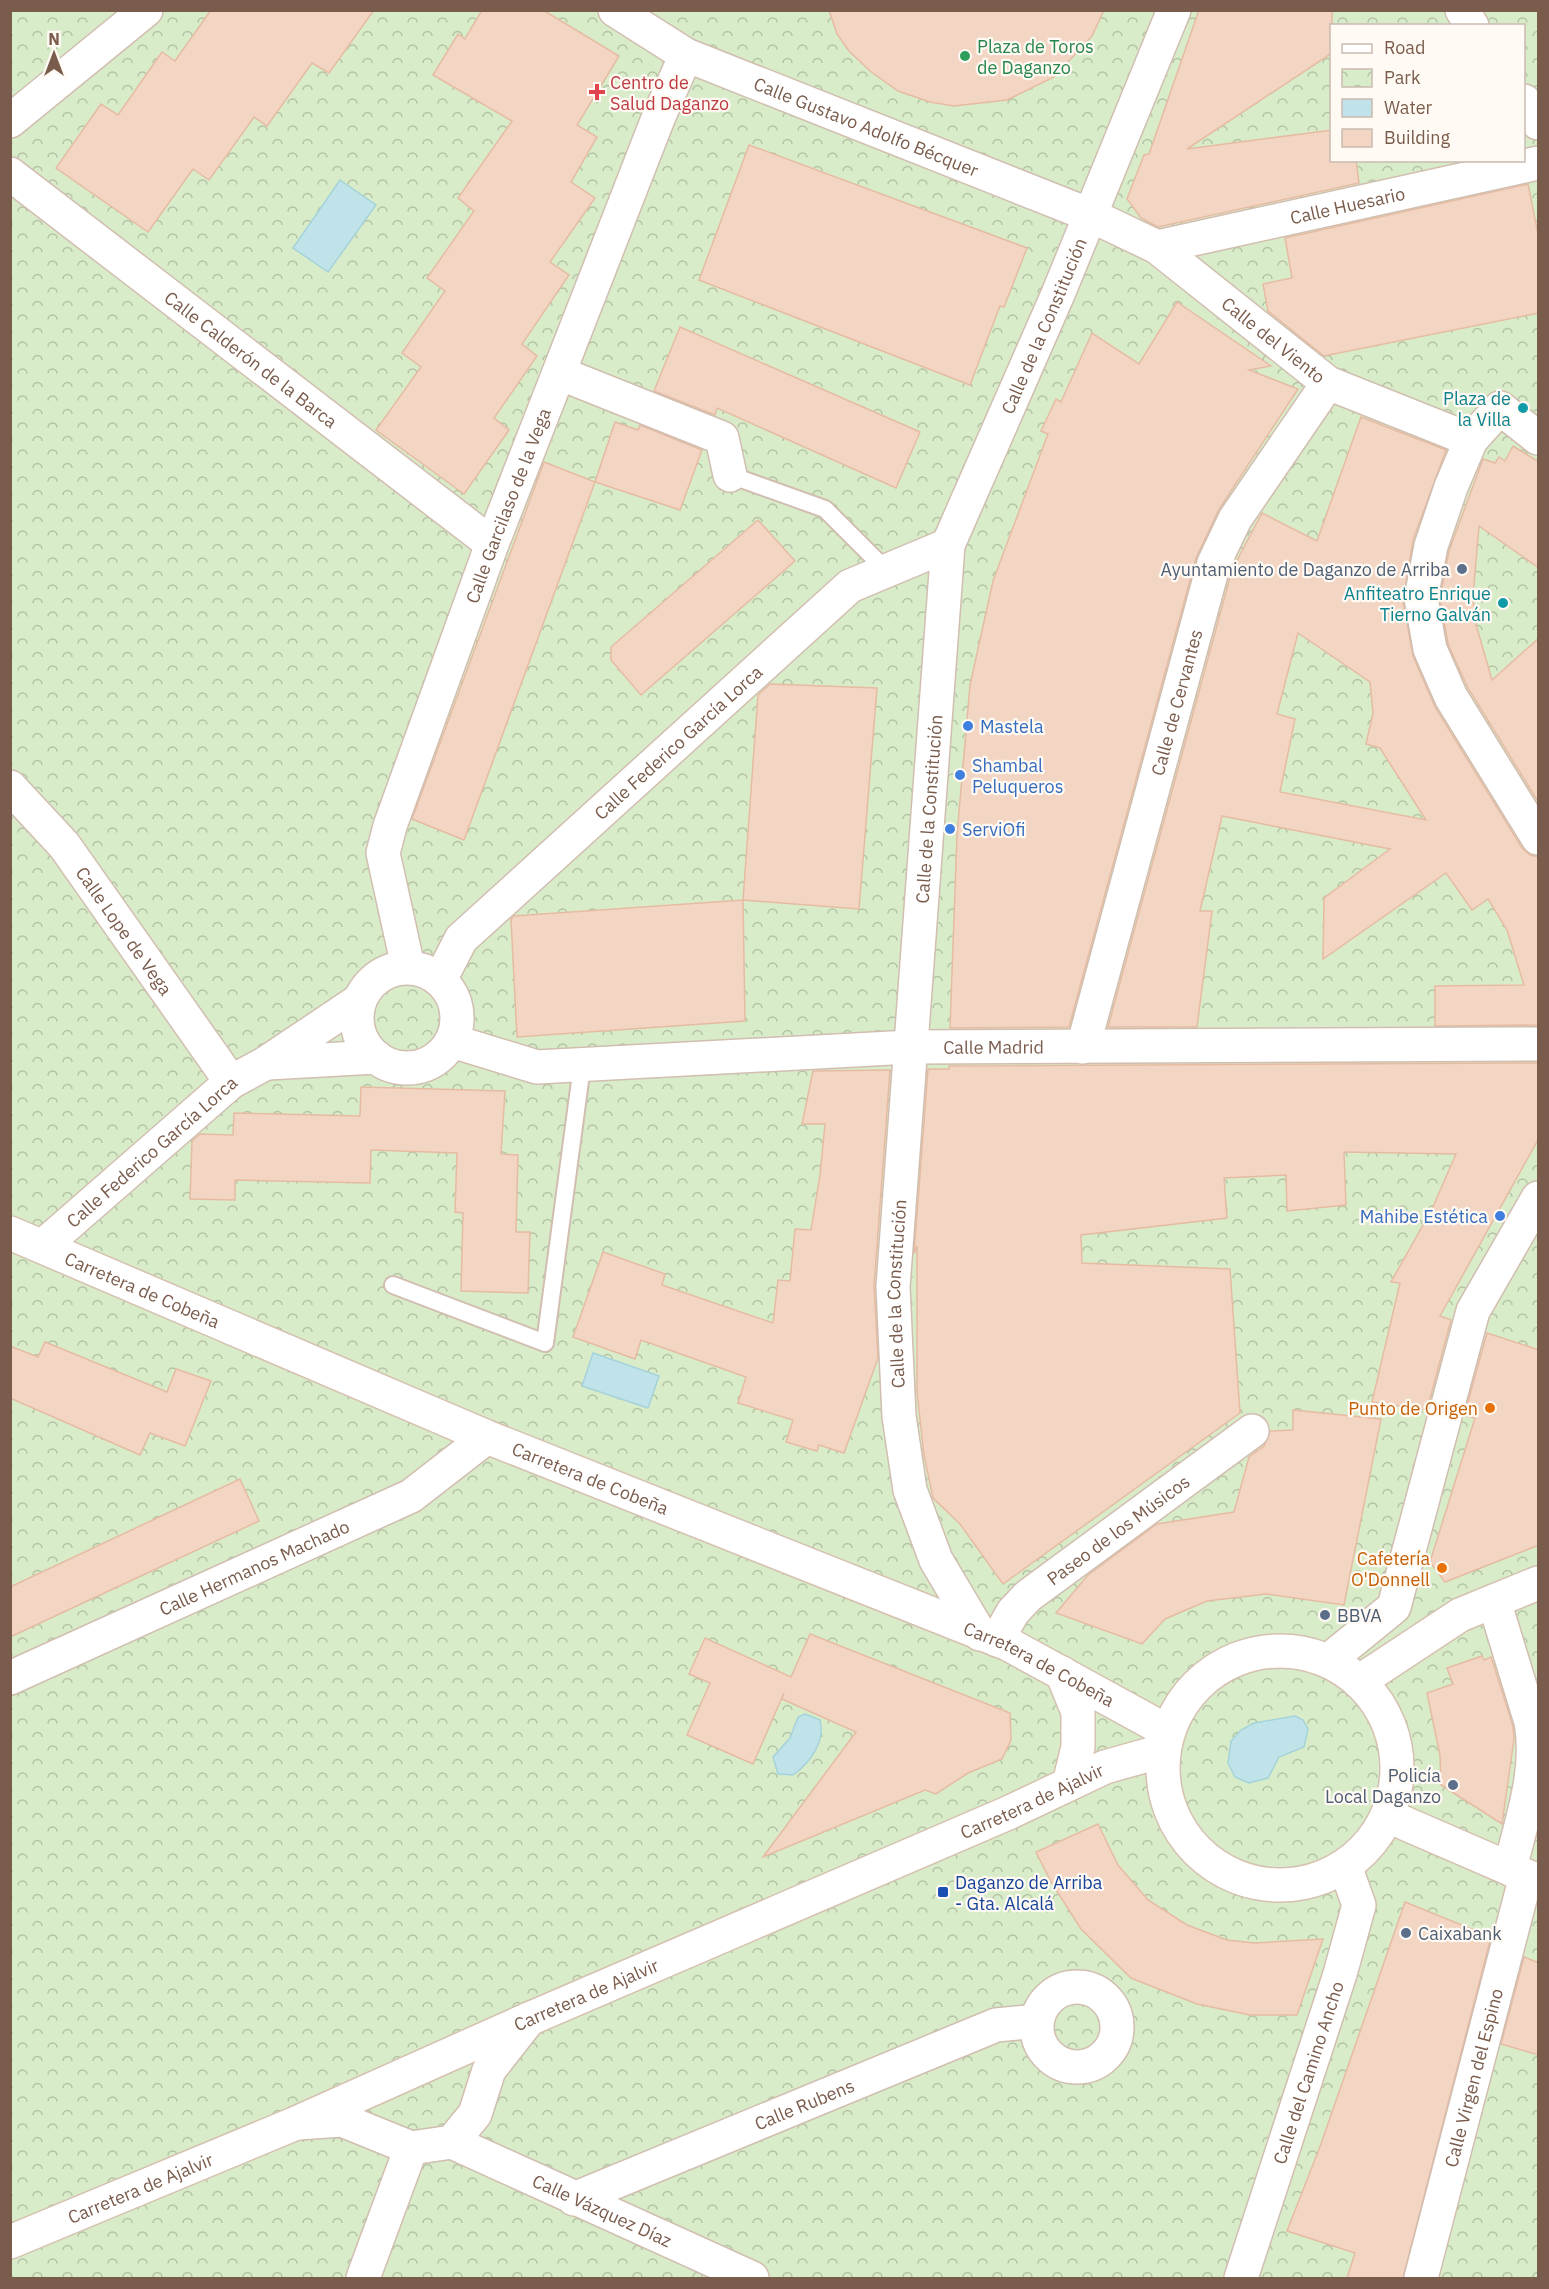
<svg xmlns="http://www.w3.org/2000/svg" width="1549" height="2289" font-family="'IBM Plex Sans',sans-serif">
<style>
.park{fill:url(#park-crowns);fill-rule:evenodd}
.water{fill:#bfe3e8;stroke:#a5d3da;stroke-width:1.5}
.building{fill:#f3d5c3;stroke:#e6bba3;stroke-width:1.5;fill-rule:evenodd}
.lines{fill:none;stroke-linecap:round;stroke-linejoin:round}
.lane-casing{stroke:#d1beb0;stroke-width:20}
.street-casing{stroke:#d1beb0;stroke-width:36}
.secondary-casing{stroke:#d6c0b0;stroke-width:36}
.lane{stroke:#fff;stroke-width:16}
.street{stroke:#fff;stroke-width:33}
.secondary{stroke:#fff;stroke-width:33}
.leisure-dot{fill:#2e9e5b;stroke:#fffaf3;stroke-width:2}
.health-dot{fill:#e0444e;stroke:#fffaf3;stroke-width:2}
.culture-dot{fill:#0f9aa8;stroke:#fffaf3;stroke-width:2}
.service-dot{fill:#5c6f8a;stroke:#fffaf3;stroke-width:2}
.shop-dot{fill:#3f7fe0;stroke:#fffaf3;stroke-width:2}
.food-dot{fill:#e8710a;stroke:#fffaf3;stroke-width:2}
.transit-dot{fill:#1a4fb4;stroke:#fffaf3;stroke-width:2}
.labels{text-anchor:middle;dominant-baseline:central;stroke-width:4.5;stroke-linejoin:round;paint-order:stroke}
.leisure-label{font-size:18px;fill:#27864d;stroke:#fffaf3;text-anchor:start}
.health-label{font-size:18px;fill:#be3a42;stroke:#fffaf3;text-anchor:start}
.street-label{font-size:18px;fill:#7a5c4d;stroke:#fffaf3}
.culture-label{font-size:18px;fill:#0d838f;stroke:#fffaf3;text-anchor:end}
.service-label{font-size:18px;fill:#4e5e75;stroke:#fffaf3;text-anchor:end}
.shop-label{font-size:18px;fill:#366cbe;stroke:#fffaf3;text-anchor:start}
.food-label{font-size:18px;fill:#c56008;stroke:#fffaf3;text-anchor:end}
.transit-label{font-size:18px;fill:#164399;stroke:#fffaf3;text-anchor:start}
</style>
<defs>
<pattern id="park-crowns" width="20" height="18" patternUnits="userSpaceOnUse" patternTransform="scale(1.5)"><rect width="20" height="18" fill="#d8ecc9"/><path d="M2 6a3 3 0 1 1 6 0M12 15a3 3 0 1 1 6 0" fill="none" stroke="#b4c2a5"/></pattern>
</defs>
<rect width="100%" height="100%" fill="#fdf6ec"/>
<path class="park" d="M11,11H1538V2278H11ZM1332,26H1524V160H1332Z"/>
<g class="water">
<polygon points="340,180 376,205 328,272 293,248"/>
<polygon points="593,1353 659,1376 648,1408 582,1386"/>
<path d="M805,1714L820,1720C826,1741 810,1763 793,1775L778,1774L773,1757L790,1738L798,1717Z"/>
<polygon points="1295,1716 1303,1720 1308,1729 1304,1747 1279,1757 1268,1778 1249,1783 1235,1777 1228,1763 1231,1741 1241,1730 1254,1723"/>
</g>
<g class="building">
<polygon points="211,10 374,10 329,73 312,63 267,126 254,117 209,180 193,169 148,232 56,168 101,104 118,115 162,52 175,61"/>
<polygon points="482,10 543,10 619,56 577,125 597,137 571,182 595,198 550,262 569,275 522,344 537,356 494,418 509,430 464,494 376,430 421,367 402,353 445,291 427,278 474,211 458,198 512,121 433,75 458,34 465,39"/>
<polygon points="829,10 1104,10 1092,36 1054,77 1007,100 954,106 930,102 898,91 870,71 849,51 837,34"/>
<polygon points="1199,10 1332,10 1332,53 1187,149 1332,130 1332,160 1356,160 1359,183 1158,227 1141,218 1127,199 1144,155 1149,154"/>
<polygon points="749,145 1027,248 1004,307 1000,306 970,385 699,280"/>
<polygon points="1528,184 1539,239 1539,313 1324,356 1268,311 1263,284 1292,278 1285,238"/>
<polygon points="1177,302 1271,366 1249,370 1298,389 1219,509 1196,558 1069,1027 950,1028 957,835 970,685 993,581 1048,434 1041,431 1056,399 1061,402 1092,333 1139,364"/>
<polygon points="680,327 920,432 896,488 717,408 715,415 654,391"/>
<path d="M1361,417L1446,450L1413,540L1403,601L1413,656L1435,707L1522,848L1530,855L1539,857V1025L1435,1026V986L1524,985L1507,930L1488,899L1472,910L1446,873L1323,959L1324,898L1390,849L1222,816L1200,911H1212L1197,1027H1108L1232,570L1262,513L1317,541ZM1298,633L1370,682L1373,713L1366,744L1380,748L1426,820L1280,792L1295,719L1277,714Z"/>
<polygon points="615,422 638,430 640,425 702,450 680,510 595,482"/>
<polygon points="1513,446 1539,462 1539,568 1479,526 1473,596 1475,621 1492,680 1539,638 1539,803 1468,688 1448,644 1440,598 1449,551 1483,459 1495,463 1499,457 1505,461"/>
<polygon points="544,462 595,482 464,840 412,819"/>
<polygon points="758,520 795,561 641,695 611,660 611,647"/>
<polygon points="770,684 877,688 859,909 743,900 758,695"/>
<polygon points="743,900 745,1021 517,1037 511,919 514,916"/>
<polygon points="1539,1063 1539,1138 1440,1316 1451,1320 1427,1410 1372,1402 1400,1283 1391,1282 1432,1209 1456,1154 1344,1152 1346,1205 1287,1211 1286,1175 1224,1178 1227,1218 1081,1235 1082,1263 1230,1269 1240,1413 1003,1584 960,1524 933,1498 924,1455 917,1392 917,1246 914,1254 928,1069 949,1069 949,1066"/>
<polygon points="890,1070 874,1286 878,1358 844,1453 819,1445 817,1451 786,1442 793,1420 738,1403 746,1377 641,1340 635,1359 573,1337 603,1252 665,1274 662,1285 773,1323 778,1280 790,1281 795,1229 811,1230 820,1175 825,1124 802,1124 813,1071"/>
<polygon points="361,1087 505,1091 501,1154 518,1155 516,1232 530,1232 528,1293 461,1291 463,1213 455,1212 457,1153 371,1150 370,1183 235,1180 235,1200 190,1199 192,1141 200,1134 233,1135 234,1113 360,1116"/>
<polygon points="1487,1333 1539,1350 1539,1545 1445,1582 1430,1562 1475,1418 1464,1416"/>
<polygon points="45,1342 167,1392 176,1369 211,1381 185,1446 150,1433 140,1455 10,1398 10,1346 38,1357"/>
<polygon points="1293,1410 1381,1419 1344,1605 1266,1594 1207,1601 1165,1619 1142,1644 1056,1613 1088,1575 1157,1524 1234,1512 1249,1457 1264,1446 1270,1431 1293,1430"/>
<polygon points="240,1479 259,1521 10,1637 10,1587"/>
<polygon points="810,1634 1010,1713 1011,1740 1002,1759 968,1773 936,1794 925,1790 763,1857 856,1732 782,1699 784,1693 753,1764 687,1735 710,1683 689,1674 705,1638 791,1677"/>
<polygon points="1482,1656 1484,1660 1491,1657 1513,1726 1514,1739 1502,1824 1441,1785 1440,1755 1427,1693 1453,1684 1447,1668"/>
<polygon points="1098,1824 1118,1865 1148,1900 1187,1925 1227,1940 1255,1943 1323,1939 1297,2015 1250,2015 1197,2004 1131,1978 1081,1929 1051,1882 1036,1852"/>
<polygon points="1405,1902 1491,1937 1403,2278 1347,2278 1355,2253 1287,2231 1321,2144"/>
<polygon points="1524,1957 1539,1963 1539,2055 1501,2044"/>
</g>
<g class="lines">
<g class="lane-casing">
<g id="lane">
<polyline points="730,475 825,509 887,571"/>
<polyline points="393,1285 545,1343 582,1066"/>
</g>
</g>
<g class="street-casing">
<g id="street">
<path id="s1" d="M615,10L686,55L1090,215L1157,247L1328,383L1471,440"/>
<polyline points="1462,10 1472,26"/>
<polyline points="1524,101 1538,123"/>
<polyline points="10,121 146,10"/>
<path id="s2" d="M10,174L492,544"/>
<path id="s3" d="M1157,247L1538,163"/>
<polyline points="559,373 722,438 730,475"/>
<polyline points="1538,438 1500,408 1471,440 1451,487 1431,546 1421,598 1430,649 1451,697 1538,838"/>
<path id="s4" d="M10,787L64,845L231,1082"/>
<path id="s5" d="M408,967L383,853L390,826L492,544L659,116L686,55"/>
<circle cx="407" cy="1018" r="50"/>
<path id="s6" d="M440,980L461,939L850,586L948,545"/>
<path id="s7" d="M452,1041L537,1067L910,1047L1538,1044"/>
<path id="s8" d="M1083,1047L1214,563L1235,519L1328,383"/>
<polyline points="268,1063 376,1057"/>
<path id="s9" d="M43,1246L231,1082L266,1063L360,1000"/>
<path d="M1494,1601L1531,1722C1540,1772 1521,1821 1510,1869"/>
<path id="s10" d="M980,1634L936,1560L910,1490L899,1416L893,1287L948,545L1058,294L1174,10"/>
<path id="s11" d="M997,1640L1013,1612L1028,1596L1252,1431"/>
<polyline points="1329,1660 1394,1607 1473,1311 1538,1198"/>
<path id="s12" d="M10,1678L411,1496L487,1437"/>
<circle cx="1077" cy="2027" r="40"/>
<polyline points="298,2123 342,2120 411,2148 452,2142 475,2114 489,2070 529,2019"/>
<path id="s13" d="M452,2142L752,2278"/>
<path id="s14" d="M574,2199L996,2025L1037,2021"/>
<polyline points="363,2278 411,2148"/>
<path id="s15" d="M1241,2278L1340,1974L1359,1905L1345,1866"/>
<path id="s16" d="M1421,2278L1526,1876"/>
</g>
</g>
<g class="secondary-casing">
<g id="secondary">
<path id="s17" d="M10,1233L487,1437L1008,1644L1167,1731"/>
<circle cx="1280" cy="1768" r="117"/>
<polyline points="1062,1673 1078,1712 1078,1747 1069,1784"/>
<polyline points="1360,1681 1460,1615 1538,1583"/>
<polyline points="1388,1816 1538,1881"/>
<path id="s18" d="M10,2242L294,2124L529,2019L1008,1813L1105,1767L1162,1751"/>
</g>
</g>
<use href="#lane" class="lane"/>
<use href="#street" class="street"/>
<use href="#secondary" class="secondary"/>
</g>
<circle class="leisure-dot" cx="965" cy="56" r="6"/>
<path class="health-dot" d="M594 83h6v6h6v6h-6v6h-6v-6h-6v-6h6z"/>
<g class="culture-dot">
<circle cx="1523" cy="408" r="6"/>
<circle cx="1503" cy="603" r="6"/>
</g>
<g class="service-dot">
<circle cx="1462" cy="569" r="6"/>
<circle cx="1325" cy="1615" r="6"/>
<circle cx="1453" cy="1785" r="6"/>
<circle cx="1406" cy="1933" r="6"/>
</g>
<g class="shop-dot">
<circle cx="968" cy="726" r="6"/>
<circle cx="960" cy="775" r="6"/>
<circle cx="950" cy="829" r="6"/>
<circle cx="1500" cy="1216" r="6"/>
</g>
<g class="food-dot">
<circle cx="1490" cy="1408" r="6"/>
<circle cx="1442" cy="1568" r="6"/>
</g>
<rect class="transit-dot" x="937" y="1886" width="12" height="12" rx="3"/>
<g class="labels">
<g class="leisure-label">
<text x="977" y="46">Plaza de Toros<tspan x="977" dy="21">de Daganzo</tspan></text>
</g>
<g class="health-label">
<text x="610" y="82">Centro de<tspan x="610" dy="21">Salud Daganzo</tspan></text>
</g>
<g class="street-label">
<text stroke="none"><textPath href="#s1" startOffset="278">Calle Gustavo Adolfo Bécquer</textPath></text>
<text stroke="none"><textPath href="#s3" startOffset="195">Calle Huesario</textPath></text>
<text stroke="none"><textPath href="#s10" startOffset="1348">Calle de la Constitución</textPath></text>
<text stroke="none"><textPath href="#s1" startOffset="742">Calle del Viento</textPath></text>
<text stroke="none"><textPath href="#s2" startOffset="304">Calle Calderón de la Barca</textPath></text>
<text stroke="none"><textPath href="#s5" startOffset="486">Calle Garcilaso de la Vega</textPath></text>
<text stroke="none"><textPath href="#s8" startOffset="357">Calle de Cervantes</textPath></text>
<text stroke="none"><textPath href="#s6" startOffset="339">Calle Federico García Lorca</textPath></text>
<text stroke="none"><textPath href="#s10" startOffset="844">Calle de la Constitución</textPath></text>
<text stroke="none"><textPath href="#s4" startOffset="184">Calle Lope de Vega</textPath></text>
<text stroke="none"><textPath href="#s7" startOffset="546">Calle Madrid</textPath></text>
<text stroke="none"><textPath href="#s9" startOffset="144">Calle Federico García Lorca</textPath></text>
<text stroke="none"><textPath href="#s17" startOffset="144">Carretera de Cobeña</textPath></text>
<text stroke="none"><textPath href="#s10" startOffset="358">Calle de la Constitución</textPath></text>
<text stroke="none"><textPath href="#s17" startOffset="630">Carretera de Cobeña</textPath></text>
<text stroke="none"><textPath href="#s11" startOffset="166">Paseo de los Músicos</textPath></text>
<text stroke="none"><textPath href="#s12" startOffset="268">Calle Hermanos Machado</textPath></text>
<text stroke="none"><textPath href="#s17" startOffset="1116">Carretera de Cobeña</textPath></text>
<text stroke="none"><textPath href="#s18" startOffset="1113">Carretera de Ajalvir</textPath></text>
<text stroke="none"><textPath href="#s18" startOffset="627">Carretera de Ajalvir</textPath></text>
<text stroke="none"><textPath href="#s15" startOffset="216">Calle del Camino Ancho</textPath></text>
<text stroke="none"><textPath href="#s16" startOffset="207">Calle Virgen del Espino</textPath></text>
<text stroke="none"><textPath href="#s14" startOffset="249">Calle Rubens</textPath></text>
<text stroke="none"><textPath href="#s18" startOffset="141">Carretera de Ajalvir</textPath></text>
<text stroke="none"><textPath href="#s13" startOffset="165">Calle Vázquez Díaz</textPath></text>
</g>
<g class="culture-label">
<text x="1511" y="398">Plaza de<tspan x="1511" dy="21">la Villa</tspan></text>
<text x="1491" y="593">Anfiteatro Enrique<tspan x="1491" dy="21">Tierno Galván</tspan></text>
</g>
<g class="service-label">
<text x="1450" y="569">Ayuntamiento de Daganzo de Arriba</text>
<text x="1337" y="1615" text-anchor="start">BBVA</text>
<text x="1441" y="1775">Policía<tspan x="1441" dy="21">Local Daganzo</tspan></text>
<text x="1418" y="1933" text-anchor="start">Caixabank</text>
</g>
<g class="shop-label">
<text x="980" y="726">Mastela</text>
<text x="972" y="765">Shambal<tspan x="972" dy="21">Peluqueros</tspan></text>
<text x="962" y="829">ServiOfi</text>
<text x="1488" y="1216" text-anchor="end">Mahibe Estética</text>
</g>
<g class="food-label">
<text x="1478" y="1408">Punto de Origen</text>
<text x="1430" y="1558">Cafetería<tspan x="1430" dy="21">O'Donnell</tspan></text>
</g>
<g class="transit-label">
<text x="955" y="1882">Daganzo de Arriba<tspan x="955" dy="21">- Gta. Alcalá</tspan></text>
</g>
</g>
<rect width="1549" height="2289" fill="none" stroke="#7a5c4d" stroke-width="24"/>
<rect x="1330" y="24" width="195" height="138" fill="#fffaf3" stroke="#cabbb1" stroke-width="1.5"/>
<rect x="1342" y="44" width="30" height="9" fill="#ffffff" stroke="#cabbb1" stroke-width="1.5"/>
<text x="1384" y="54" font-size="18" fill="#7a5c4d">Road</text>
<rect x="1342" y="69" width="30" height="18" fill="url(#park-crowns)" stroke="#cabbb1" stroke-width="1.5"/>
<text x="1384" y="84" font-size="18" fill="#7a5c4d">Park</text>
<rect x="1342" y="99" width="30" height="18" fill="#bfe3e8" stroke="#cabbb1" stroke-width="1.5"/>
<text x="1384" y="114" font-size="18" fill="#7a5c4d">Water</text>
<rect x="1342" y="129" width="30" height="18" fill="#f3d5c3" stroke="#cabbb1" stroke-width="1.5"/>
<text x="1384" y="144" font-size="18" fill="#7a5c4d">Building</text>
<g transform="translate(54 54)" stroke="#fffaf3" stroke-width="4.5" paint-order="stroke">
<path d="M0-4.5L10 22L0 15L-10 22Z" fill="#7a5c4d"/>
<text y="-9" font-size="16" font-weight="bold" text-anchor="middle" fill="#7a5c4d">N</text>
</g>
</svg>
